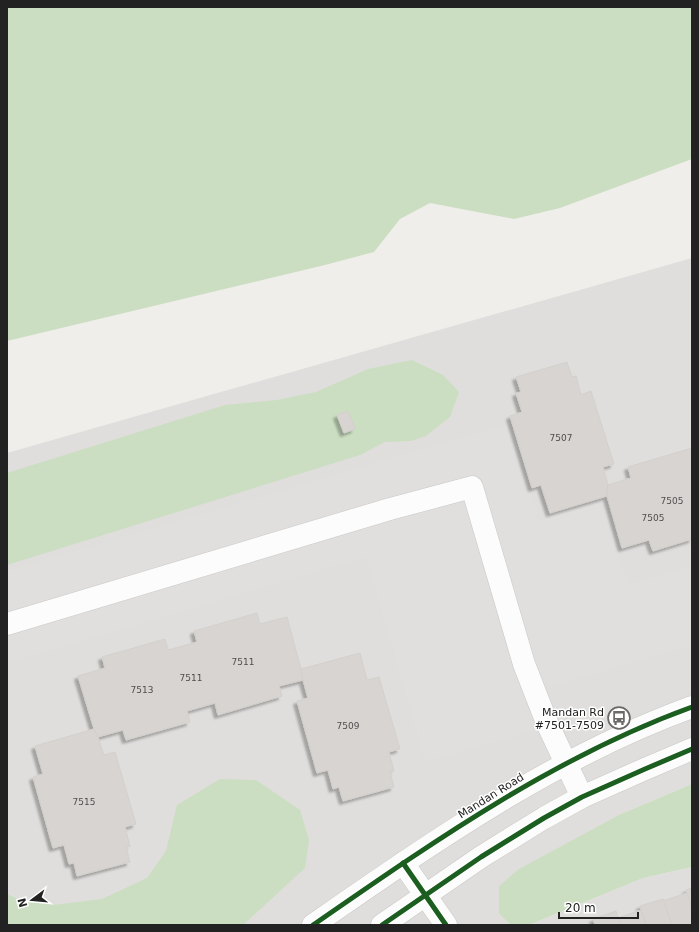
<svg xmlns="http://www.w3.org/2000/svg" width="699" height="932" font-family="'DejaVu Sans',sans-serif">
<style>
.residential{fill:#dfdedc}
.forest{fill:#cbdec1}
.parking{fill:#e0dfde}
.building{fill:#d7d4d2;stroke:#d3d0cc;filter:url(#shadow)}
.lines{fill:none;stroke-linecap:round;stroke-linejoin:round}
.minor-casing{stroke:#c9c8c7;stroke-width:23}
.minor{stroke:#fdfcfc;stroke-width:22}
.cycleway-casing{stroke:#fff;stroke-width:8}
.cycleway{stroke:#1b5e20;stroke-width:5}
.labels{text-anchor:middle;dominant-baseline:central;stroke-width:3;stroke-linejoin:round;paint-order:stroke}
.number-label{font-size:9px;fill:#4f4e4e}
.poi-label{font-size:11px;fill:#222;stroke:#fff;text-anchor:end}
.street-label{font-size:11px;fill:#222;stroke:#fff}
</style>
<defs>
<filter id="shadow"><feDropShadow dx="-3.5" dy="3.5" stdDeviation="1" flood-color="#0004"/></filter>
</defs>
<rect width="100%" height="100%" fill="#f0eeeb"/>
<g class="residential">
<polygon points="692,258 692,784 621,814 499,914 511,925 7,925 7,453"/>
<polygon points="692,867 692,925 523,925 529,925 643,878"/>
</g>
<g class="forest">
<polygon points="7,7 692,7 692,159 560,208 514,219 430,203 400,219 374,252 325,265 7,341"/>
<polygon points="412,360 443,375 459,392 450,417 426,436 411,441 385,442 360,455 7,565 7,473 225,405 277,400 316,392 368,369"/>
<polygon points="220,779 256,780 300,810 309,840 305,868 243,925 7,925 7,894 16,898 53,905 102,899 147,878 166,851 177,805"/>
<polygon points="692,784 692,867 643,878 529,925 511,925 499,914 499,886 519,869 621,814"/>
</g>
<polygon class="parking" points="511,423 539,521 603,502 628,585 692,566 692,645 546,688 556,724 426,762 366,557 7,663 7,571"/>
<g class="building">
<polygon points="567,362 572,377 576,376 581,395 591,391 614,464 603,467 608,485 607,496 550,513 541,485 532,488 510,416 522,412 516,393 521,392 516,377"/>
<polygon points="348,411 355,429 344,433 337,415"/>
<polygon points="692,448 692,539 653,551 649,540 622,548 607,496 608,485 631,478 628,467"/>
<polygon points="257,613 260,624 287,617 301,669 303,680 279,686 282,696 218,715 215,703 187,711 190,722 126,740 123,730 98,737 94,729 78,676 105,668 102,657 165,639 168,650 197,642 194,631"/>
<polygon points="360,653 367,680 379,677 400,749 389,752 394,771 390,772 394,787 343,801 339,787 333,789 328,770 317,773 297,701 308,698 303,680 301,669"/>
<polygon points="624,712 627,718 618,722 615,716"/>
<polygon points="94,729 98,737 104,755 115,752 136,824 125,827 130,846 126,847 130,862 77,876 74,863 69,864 64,845 53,848 33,777 43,774 35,746"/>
<polygon points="692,888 692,909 686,890"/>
<polygon points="687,893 692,909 692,925 672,925 663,901"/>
<polygon points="663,899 672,925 646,925 640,906"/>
<polygon points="641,910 646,925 621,925 618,918"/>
<polygon points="616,911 621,925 595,925 593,919"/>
</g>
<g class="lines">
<g class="minor-casing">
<g id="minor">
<polyline points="7,624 390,509 472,487 524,664 547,723 582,797"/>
<polyline points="403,863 446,925"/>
<path d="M313,925C433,842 554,757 692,707"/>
<polyline points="382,925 481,857 544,818 582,797 645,769 692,749"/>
</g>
</g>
<use href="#minor" class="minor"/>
<g class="cycleway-casing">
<g id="cycleway">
<polyline points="403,863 446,925"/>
<path d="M313,925C433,842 554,757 692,707"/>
<polyline points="382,925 481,857 544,818 582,797 645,769 692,749"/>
</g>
</g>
<use href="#cycleway" class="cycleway"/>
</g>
<defs>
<g id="bus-ring" transform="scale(1.15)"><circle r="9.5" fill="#fff" stroke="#6a6968" stroke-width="1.5"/><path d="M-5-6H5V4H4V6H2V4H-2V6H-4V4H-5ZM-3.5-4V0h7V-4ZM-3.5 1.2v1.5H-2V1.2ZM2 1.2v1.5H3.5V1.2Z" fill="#6a6968"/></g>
</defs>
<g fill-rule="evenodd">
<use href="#bus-ring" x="619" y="718"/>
</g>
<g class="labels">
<g class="number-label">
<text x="561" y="438">7507</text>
<text x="672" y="501">7505</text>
<text x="653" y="518">7505</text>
<text x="243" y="662">7511</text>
<text x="191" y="678">7511</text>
<text x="142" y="690">7513</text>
<text x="348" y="726">7509</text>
<text x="84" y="802">7515</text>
</g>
<g class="poi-label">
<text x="604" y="712">Mandan Rd<tspan x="604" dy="13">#7501-7509</tspan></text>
</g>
<g class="street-label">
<text transform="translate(491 796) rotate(-32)">Mandan Road</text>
</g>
</g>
<rect width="699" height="932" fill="none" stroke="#222222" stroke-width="16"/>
<g transform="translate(32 900) rotate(254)" stroke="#ffffff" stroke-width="3" paint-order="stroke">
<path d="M0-3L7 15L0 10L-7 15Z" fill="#222222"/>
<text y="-6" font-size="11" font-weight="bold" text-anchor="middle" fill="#222222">N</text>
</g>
<path d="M559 912v6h79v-6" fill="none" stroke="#222222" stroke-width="2"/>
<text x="565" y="912" font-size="12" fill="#222222" stroke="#ffffff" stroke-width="3" paint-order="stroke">20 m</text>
</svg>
